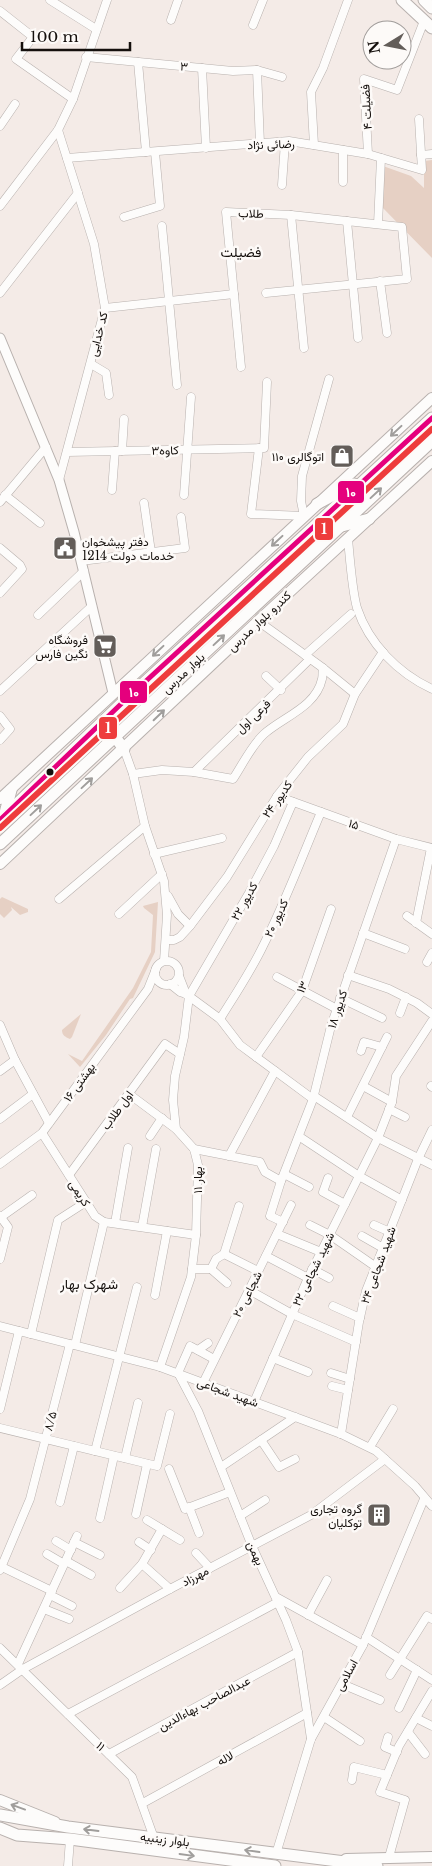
<svg xmlns="http://www.w3.org/2000/svg" width="432" height="1866" font-family="'Libre Baskerville',Vazirmatn,serif">
<style>
.green{fill:#e6d0c4}
.lines{fill:none;stroke-linecap:round;stroke-linejoin:round}
.minor-casing{stroke:#b8b1ae;stroke-width:9}
.tertiary-casing{stroke:#b8b1ae;stroke-width:11}
.secondary-casing{stroke:#b8b1ae;stroke-width:12}
.primary-casing{stroke:#b8b1ae;stroke-width:13}
.minor{stroke:#fdfcfb;stroke-width:8}
.tertiary{stroke:#fdfcfb;stroke-width:9}
.secondary{stroke:#fdfcfb;stroke-width:10}
.primary{stroke:#fdfcfb;stroke-width:11}
.bus-1-casing{stroke:#fdfaf8;stroke-width:9}
.bus-1{stroke:#e5007d;stroke-width:5}
.metro-1-casing{stroke:#fdfaf8;stroke-width:10}
.metro-1{stroke:#ee3c3c;stroke-width:6}
.oneway{stroke:#a09e9c}
.bus-dot{fill:#15100d;stroke:#fdfaf8;stroke-width:2}
.labels{text-anchor:middle;dominant-baseline:central;stroke-width:5;stroke-linejoin:round;paint-order:stroke}
.street-label{font-size:12px;fill:#15100d;stroke:#fdfaf8}
.poi-label{font-size:12px;fill:#15100d;stroke:#fdfaf8;text-anchor:end}
.neighbourhood-label{font-size:14px;fill:#15100d;stroke:#fdfaf8}
.line-badge{stroke:#fdfaf8;stroke-width:2}
.badge-label{font-size:14px;text-anchor:middle;font-weight:bold;fill:#fff}
</style>
<rect width="100%" height="100%" fill="#f4ebe7"/>
<g class="green">
<polygon points="432,160 432,258 382,207 383,166 411,176 424,188 424,161"/>
<polygon points="2,897 28,909 28,912 20,915 11,907 12,910 4,918 0,914 0,899"/>
<polygon points="158,902 155,952 133,998 130,999 106,1035 80,1067 68,1054 82,1061 133,988 151,952 153,915 144,908 143,906"/>
<path d="M81,1014L72,1037L70,1039C65,1037 62,1035 62,1030Z"/>
</g>
<g class="lines">
<g class="minor-casing">
<g id="minor">
<polyline points="50,0 96,29"/>
<polyline points="0,11 33,37 16,59 73,99"/>
<polyline points="171,20 178,0"/>
<polyline points="253,25 263,0"/>
<polyline points="86,57 233,71 257,70 282,77"/>
<polyline points="138,62 146,152"/>
<polyline points="202,68 206,148"/>
<polyline points="257,70 260,144"/>
<polyline points="0,126 15,104"/>
<polyline points="58,130 94,244 105,308 59,480"/>
<polyline points="314,145 311,92 323,68 348,0"/>
<polyline points="368,154 364,79 397,90 424,21"/>
<polyline points="421,155 432,154"/>
<polyline points="67,158 289,141 368,154 422,170 419,119"/>
<polyline points="343,182 343,150"/>
<polyline points="282,185 285,142"/>
<polyline points="0,206 58,130 73,99 107,0"/>
<polyline points="291,215 304,348"/>
<polyline points="124,217 160,206 155,152"/>
<polyline points="347,221 358,338"/>
<polyline points="378,224 381,158"/>
<polyline points="162,226 177,385"/>
<polyline points="380,281 387,333"/>
<polyline points="0,293 78,193"/>
<polyline points="105,308 234,294"/>
<polyline points="91,364 106,373 109,395"/>
<polyline points="241,367 226,212 291,215 402,227 407,279 266,293"/>
<polyline points="259,448 251,514 304,516 301,501 302,476 329,379"/>
<polyline points="122,451 124,419"/>
<polyline points="67,452 264,448 267,382"/>
<polyline points="112,490 115,451"/>
<polyline points="5,495 40,523"/>
<polyline points="184,495 191,397"/>
<polyline points="0,502 46,447"/>
<polyline points="144,503 151,552"/>
<path d="M348,539C350,559 352,590 357,608C369,644 398,673 432,689"/>
<polyline points="0,548 20,565 22,569 0,593"/>
<polyline points="81,561 185,548 181,517"/>
<polyline points="38,615 84,571"/>
<polyline points="258,621 323,668 355,694"/>
<polyline points="305,655 351,614"/>
<polyline points="266,676 281,690"/>
<polyline points="0,691 92,606"/>
<polyline points="0,716 10,729 0,740"/>
<polyline points="124,749 133,774 145,826 164,881 167,915 164,961"/>
<polyline points="194,772 310,659"/>
<path d="M133,774L162,770L194,772L233,779C243,764 251,746 264,734C283,717 316,707 322,679C323,676 322,671 323,668"/>
<polyline points="277,796 396,839 432,848"/>
<polyline points="154,854 222,838"/>
<polyline points="168,896 178,914 190,926"/>
<polyline points="59,899 145,826"/>
<polyline points="119,914 162,874"/>
<polyline points="407,916 432,934"/>
<polyline points="416,923 431,848"/>
<polyline points="363,933 405,949"/>
<polyline points="167,940 174,940 180,937 190,926 227,877 277,796 308,757 343,724 355,694 383,652"/>
<circle cx="167" cy="973" r="12"/>
<polyline points="427,962 432,953"/>
<polyline points="348,975 389,989 417,1003 432,1014"/>
<polyline points="179,976 186,994"/>
<polyline points="277,977 337,1009"/>
<polyline points="170,984 180,992 186,994 220,1019 240,1045 313,1099"/>
<polyline points="340,998 382,1018"/>
<polyline points="400,1013 406,997"/>
<path d="M220,1019C235,995 251,971 263,946C285,903 302,857 321,812"/>
<polyline points="0,1025 15,1060 49,1123"/>
<polyline points="361,1051 364,1042 382,1047"/>
<polyline points="256,1057 302,991 331,909"/>
<polyline points="0,1071 15,1060"/>
<polyline points="363,1086 392,1102"/>
<polyline points="431,1086 432,1087"/>
<polyline points="129,1094 176,1129"/>
<polyline points="314,1096 378,1138 432,1165"/>
<polyline points="389,1109 405,1117"/>
<polyline points="347,1117 387,1037"/>
<polyline points="0,1119 33,1094"/>
<polyline points="42,1133 95,1216 104,1222 196,1235"/>
<polyline points="150,1136 162,1118"/>
<polyline points="300,1137 359,1176 402,1200"/>
<polyline points="194,1149 260,1162 265,1172 281,1181"/>
<polyline points="229,1156 275,1071"/>
<polyline points="0,1164 42,1133 148,989 156,969"/>
<polyline points="284,1174 309,1187"/>
<polyline points="69,1175 165,1044 180,1054"/>
<polyline points="328,1178 323,1192 345,1204"/>
<polyline points="0,1216 8,1227 0,1259"/>
<polyline points="1,1217 32,1195"/>
<polyline points="283,1222 270,1216 281,1181 313,1099 331,1026 396,839"/>
<polyline points="115,1223 128,1148"/>
<polyline points="310,1225 330,1235 376,1267"/>
<polyline points="374,1225 390,1232"/>
<polyline points="142,1227 156,1149"/>
<polyline points="277,1234 321,1252"/>
<polyline points="362,1236 383,1248"/>
<polyline points="224,1254 239,1206"/>
<polyline points="266,1256 308,1278"/>
<polyline points="192,1269 211,1269 216,1259 224,1254 258,1271"/>
<polyline points="211,1269 227,1283"/>
<polyline points="312,1269 329,1278"/>
<polyline points="249,1290 292,1314 356,1342"/>
<polyline points="155,1295 167,1231"/>
<polyline points="333,1306 360,1318"/>
<polyline points="0,1326 160,1367 341,1434 376,1451 415,1486 432,1506"/>
<polyline points="31,1334 58,1220 86,1202"/>
<polyline points="75,1345 104,1222"/>
<polyline points="198,1350 208,1343"/>
<polyline points="273,1358 308,1372"/>
<polyline points="160,1367 191,1277 196,1235 198,1165 194,1149 176,1129 173,1100 175,1076 184,1037 189,996 249,893 274,846 293,802"/>
<polyline points="178,1373 198,1411 252,1546 286,1620 298,1652 311,1739"/>
<polyline points="178,1373 190,1346 214,1359"/>
<polyline points="331,1373 350,1379"/>
<polyline points="203,1383 291,1205"/>
<polyline points="332,1386 348,1390"/>
<polyline points="254,1402 308,1278 378,1138 392,1102 396,1076 432,1021"/>
<polyline points="0,1409 19,1331"/>
<polyline points="0,1428 157,1466 170,1414"/>
<polyline points="341,1434 359,1322 366,1291 418,1159 432,1130"/>
<polyline points="261,1440 279,1467 295,1459"/>
<polyline points="370,1447 393,1409"/>
<polyline points="95,1451 137,1287"/>
<polyline points="125,1458 138,1403"/>
<polyline points="221,1467 295,1417"/>
<polyline points="169,1469 185,1509 230,1492"/>
<polyline points="60,1502 74,1446"/>
<polyline points="189,1507 199,1533"/>
<polyline points="136,1514 147,1464"/>
<polyline points="240,1516 265,1500"/>
<polyline points="100,1518 114,1456"/>
<polyline points="147,1520 180,1540"/>
<polyline points="56,1541 71,1550"/>
<polyline points="74,1542 100,1555"/>
<polyline points="139,1542 151,1550"/>
<polyline points="196,1553 210,1568"/>
<polyline points="47,1554 64,1564"/>
<polyline points="66,1561 91,1575"/>
<polyline points="142,1564 170,1589"/>
<polyline points="0,1566 52,1591"/>
<polyline points="0,1570 30,1499 70,1344"/>
<polyline points="120,1588 142,1564 162,1529"/>
<polyline points="50,1595 72,1606"/>
<polyline points="276,1597 363,1645"/>
<polyline points="44,1609 69,1619"/>
<polyline points="308,1615 327,1580"/>
<polyline points="366,1637 432,1680"/>
<polyline points="0,1648 132,1777 154,1838"/>
<polyline points="18,1664 77,1536"/>
<polyline points="390,1675 427,1616 432,1619"/>
<polyline points="342,1684 380,1700"/>
<polyline points="0,1685 23,1669 170,1589 311,1515 385,1459"/>
<polyline points="399,1708 417,1670"/>
<polyline points="68,1714 278,1602"/>
<polyline points="324,1717 360,1741"/>
<polyline points="416,1718 432,1726"/>
<polyline points="408,1732 425,1754"/>
<polyline points="388,1737 385,1747 397,1752"/>
<polyline points="109,1754 298,1652"/>
<polyline points="352,1780 354,1767 387,1775"/>
<polyline points="143,1803 307,1713"/>
<polyline points="276,1854 311,1739 363,1645 424,1499"/>
<polyline points="389,1857 405,1800 380,1792 399,1746 432,1691"/>
<polyline points="68,1866 70,1839"/>
</g>
</g>
<g class="tertiary-casing">
<polyline id="tertiary" points="0,338 59,480 74,532 113,693"/>
</g>
<g class="secondary-casing">
<g id="secondary">
<polyline points="0,799 432,398"/>
<polyline points="0,864 258,621 432,461"/>
<polyline points="0,1800 55,1822"/>
<polyline points="346,1859 432,1857"/>
</g>
</g>
<g class="primary-casing">
<g id="primary">
<polyline points="402,0 432,28"/>
<polyline points="424,0 432,8"/>
<polyline points="317,504 354,484"/>
<polyline points="342,526 369,519"/>
<polyline points="115,737 124,749"/>
<polyline points="4,817 11,790"/>
<polyline points="0,820 121,704 432,418"/>
<polyline points="0,844 432,441"/>
<polyline points="0,1815 68,1827 377,1866"/>
<polyline points="0,1828 17,1835 70,1839 275,1866"/>
</g>
</g>
<use href="#minor" class="minor"/>
<use href="#tertiary" class="tertiary"/>
<use href="#secondary" class="secondary"/>
<use href="#primary" class="primary"/>
<g class="bus-1-casing">
<polyline id="bus-1" points="0,820 121,704 432,418"/>
</g>
<use href="#bus-1" class="bus-1"/>
<g class="metro-1-casing">
<polyline id="metro-1" points="0,828 432,429"/>
</g>
<use href="#metro-1" class="metro-1"/>
</g>
<defs><path id="oneway-shaft" d="M-6 0H5M1.5-3L5.5 0L1.5 3" fill="none" stroke-width="1.6" stroke-linecap="round" stroke-linejoin="round" transform="scale(1.25)"/></defs>
<g class="oneway">
<use href="#oneway-shaft" transform="translate(396 431) rotate(137)"/>
<use href="#oneway-shaft" transform="translate(376 493) rotate(-43)"/>
<use href="#oneway-shaft" transform="translate(277 541) rotate(137)"/>
<use href="#oneway-shaft" transform="translate(219 640) rotate(-43)"/>
<use href="#oneway-shaft" transform="translate(158 651) rotate(137)"/>
<use href="#oneway-shaft" transform="translate(159 715) rotate(-44)"/>
<use href="#oneway-shaft" transform="translate(87 783) rotate(-43)"/>
<use href="#oneway-shaft" transform="translate(36 810) rotate(-43)"/>
<use href="#oneway-shaft" transform="translate(18 1807) rotate(-160)"/>
<use href="#oneway-shaft" transform="translate(91 1830) rotate(-173)"/>
<use href="#oneway-shaft" transform="translate(252 1851) rotate(-172)"/>
<use href="#oneway-shaft" transform="translate(187 1855) rotate(8)"/>
</g>
<defs>
<g id="shop-square" transform="scale(1.25)"><rect x="-9" y="-9" width="18" height="18" rx="4" fill="#635d59" stroke="#fdfaf8"/><path d="M-5-2.5h2.3a2.7 3.5 0 0 1 5.4 0H5L5.5 6h-11ZM-1.5-2.5h3a1.5 2.3 0 0 0-3 0Z" fill="#fff"/></g>
<g id="civic-square" transform="scale(1.25)"><rect x="-9" y="-9" width="18" height="18" rx="4" fill="#635d59" stroke="#fdfaf8"/><path d="M-.6-6.5H3V-4.5H.6V-3L4-1V1h2V6H-6V1h2V-1L-.6-3ZM-1.2 2.5V6h2.4V2.5Z" fill="#fff"/></g>
<g id="supermarket-square" transform="scale(1.25)"><rect x="-9" y="-9" width="18" height="18" rx="4" fill="#635d59" stroke="#fdfaf8"/><path d="M-6-5.5h2.5l.6 2H6L4.5 2H-2.5L-4.4-4H-6ZM-1.5 3.2a1.3 1.3 0 1 0 .1 0ZM3 3.2a1.3 1.3 0 1 0 .1 0Z" fill="#fff"/></g>
<g id="building-square" transform="scale(1.25)"><rect x="-9" y="-9" width="18" height="18" rx="4" fill="#635d59" stroke="#fdfaf8"/><path d="M-4-6H4V6H1V3H-1V6H-4ZM-2.5-4.3h1.7v1.8h-1.7ZM.8-4.3h1.7v1.8H.8ZM-2.5-1h1.7V.8h-1.7ZM.8-1h1.7V.8H.8Z" fill="#fff"/></g>
</defs>
<g fill-rule="evenodd">
<use href="#shop-square" x="342" y="456"/>
<use href="#civic-square" x="65" y="548"/>
<use href="#supermarket-square" x="105" y="646"/>
<use href="#building-square" x="379" y="1515"/>
</g>
<circle class="bus-dot" cx="50" cy="772" r="4.5"/>
<g class="labels">
<g class="street-label">
<text transform="translate(184 66) rotate(5)">۳</text>
<text transform="translate(366 107) rotate(-93)">فضیلت ۴</text>
<text transform="translate(271 144) rotate(-2)">رضائی نژاد</text>
<text transform="translate(251 213) rotate(2)">طلاب</text>
<text transform="translate(98 334) rotate(-76)">کد خدایی</text>
<text transform="translate(165 450) rotate(-1)">کاوه۳</text>
<text transform="translate(259 621) rotate(-43)">کندرو بلوار مدرس</text>
<text transform="translate(183 673) rotate(-43)">بلوار مدرس</text>
<text transform="translate(253 716) rotate(-44)">فرعی اول</text>
<text transform="translate(277 799) rotate(-55)">کدیور ۲۴</text>
<text transform="translate(354 824) rotate(20)">۱۵</text>
<text transform="translate(244 901) rotate(-61)">کدیور ۲۲</text>
<text transform="translate(276 918) rotate(-65)">کدیور ۲۰</text>
<text transform="translate(302 987) rotate(-64)">۱۳</text>
<text transform="translate(337 1009) rotate(-72)">کدیور ۱۸</text>
<text transform="translate(79 1082) rotate(-54)">۱۶ بهشتی</text>
<text transform="translate(117 1110) rotate(-54)">اول طلاب</text>
<text transform="translate(197 1180) rotate(-90)">بهار ۱۱</text>
<text transform="translate(80 1193) rotate(58)">کریمی</text>
<text transform="translate(378 1265) rotate(-70)">شهید شجاعی ۲۴</text>
<text transform="translate(313 1269) rotate(-64)">شهید شجاعی ۲۲</text>
<text transform="translate(247 1294) rotate(-63)">شجاعی ۲۰</text>
<text transform="translate(228 1392) rotate(20)">شهید شجاعی</text>
<text transform="translate(50 1421) rotate(-75)">۸/۵</text>
<text transform="translate(256 1553) rotate(66)">بهمن</text>
<text transform="translate(195 1576) rotate(-28)">مهرزاد</text>
<text transform="translate(346 1675) rotate(-61)">اسلامی</text>
<text transform="translate(204 1703) rotate(-28)">عبدالصاحب بهاءالدین</text>
<text transform="translate(101 1746) rotate(45)">۱۱</text>
<text transform="translate(225 1758) rotate(-29)">لاله</text>
<text transform="translate(165 1839) rotate(7)">بلوار زینبیه</text>
</g>
<g class="poi-label">
<text x="324" y="456">اتوگالری ۱۱۰</text>
<text x="82" y="541" text-anchor="start">دفتر پیشخوان<tspan x="82" dy="14">خدمات دولت 1214</tspan></text>
<text x="88" y="639">فروشگاه<tspan x="88" dy="14">نگین فارس</tspan></text>
<text x="362" y="1508">گروه تجاری<tspan x="362" dy="14">توکلیان</tspan></text>
</g>
<g class="neighbourhood-label">
<text x="241" y="252">فضیلت</text>
<text x="89" y="1284">شهرک بهار</text>
</g>
</g>
<g class="line-badge">
<rect x="337" y="480" width="28" height="24" rx="5" fill="#e5007d"/>
<rect x="314" y="517" width="20" height="24" rx="5" fill="#ee3c3c"/>
<rect x="119" y="680" width="29" height="24" rx="5" fill="#e5007d"/>
<rect x="98" y="716" width="20" height="24" rx="5" fill="#ee3c3c"/>
</g>
<g class="badge-label">
<text x="351" y="497">۱۰</text>
<text x="324" y="534">1</text>
<text x="134" y="697">۱۰</text>
<text x="108" y="733">1</text>
</g>
<g transform="translate(387 45) rotate(260)"><circle r="24" fill="#fdfaf8" stroke="#a09c9a"/>
<path d="M0-4L9 19L0 12L-9 19Z" fill="#635d59"/>
<text y="-8" font-size="14" font-weight="bold" text-anchor="middle" fill="#15100d">N</text>
</g>
<path d="M22 42v8h108v-8" fill="none" stroke="#15100d" stroke-width="2.5"/>
<text x="30" y="42" font-size="15" fill="#15100d" stroke="#fdfaf8" stroke-width="4" paint-order="stroke">100 m</text>
</svg>
